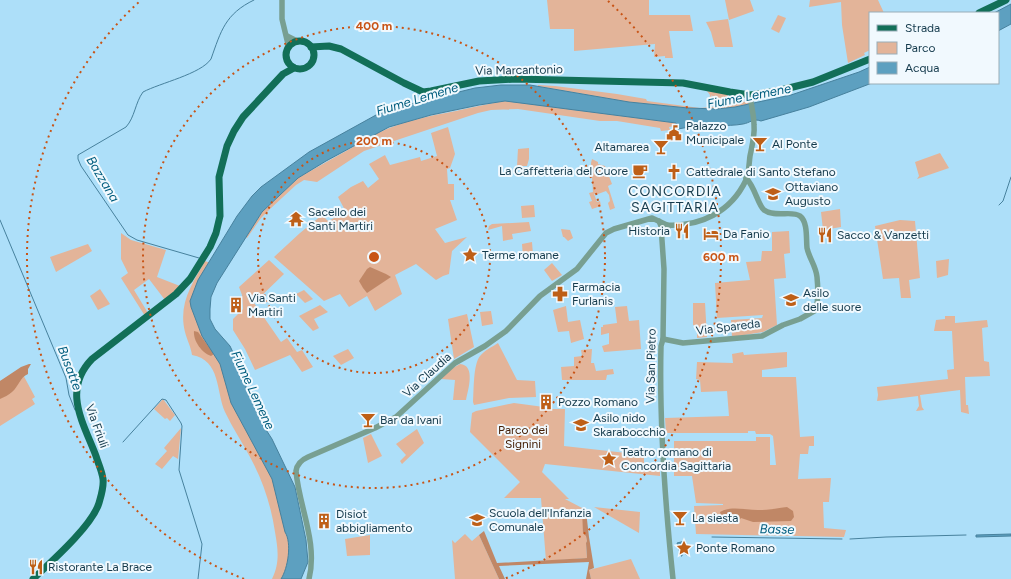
<svg xmlns="http://www.w3.org/2000/svg" width="1011" height="579" font-family="Figtree,sans-serif">
<style>
.green{fill:#e3b499}
.forest{fill:#c08766}
.water{fill:#5da0c0;stroke:#47819d}
.lines{fill:none;stroke-linecap:round;stroke-linejoin:round}
.stream{stroke:#47819d;stroke-width:1}
.minor{stroke:#789f91;stroke-width:5.5}
.major{stroke:#126f58;stroke-width:7}
.ring{fill:none;stroke:#c85416;stroke-width:2;stroke-dasharray:2 4}
.labels{text-anchor:middle;dominant-baseline:central;stroke-width:4;stroke-linejoin:round;paint-order:stroke}
.street-label{font-size:12px;fill:#143a4c;stroke:#f1f9fe}
.poi-label{font-size:12px;fill:#143a4c;stroke:#f1f9fe;text-anchor:start}
.park-label{font-size:12px;fill:#452006;stroke:#f1f9fe}
.water-label{font-size:13px;font-style:italic;fill:#005d7e;stroke:#f1f9fe}
.quarter-label{font-size:14px;letter-spacing:1px;fill:#143a4c;stroke:#f1f9fe}
.centre{fill:#c85416;stroke:#f1f9fe;stroke-width:2}
.ring-label{font-size:12px;text-anchor:middle;font-weight:bold;fill:#c85416;stroke:#f1f9fe;stroke-width:4;stroke-linejoin:round;paint-order:stroke}
</style>
<rect width="100%" height="100%" fill="#addff9"/>
<g class="green">
<polygon points="547,0 649,0 649,15 690,15 693,31 669,31 673,58 665,58 665,56 654,57 655,44 574,51 574,29 550,29"/>
<polygon points="725,0 750,0 754,11 729,20"/>
<polygon points="810,0 878,0 884,13 870,13 870,50 864,53 865,55 848,63 842,25 841,2 809,7"/>
<polygon points="778,15 786,18 779,33 771,29"/>
<polygon points="728,19 733,47 715,47 711,32 706,22"/>
<polygon points="538,85 555,86 617,94 646,99 647,101 700,108 721,106 748,101 749,104 725,109 688,108 629,102 538,86"/>
<polygon points="707,91 728,94 726,102 720,103 718,97 715,98 711,95 713,99 709,101 710,95"/>
<path d="M505,101L676,123V126L669,127L670,130L661,131L660,128L617,121H600L518,109L491,110L478,113L364,151L317,182L304,180L296,185L270,209L261,218L247,238L246,237L262,212L298,178L378,133C403,121 429,116 456,111C472,107 488,104 505,101Z"/>
<polygon points="448,127 455,154 450,168 447,169 448,184 454,184 454,200 450,200 457,220 435,229 445,243 467,237 452,251 449,274 443,276 436,280 416,264 395,275 402,294 375,311 367,296 349,307 340,294 324,301 274,257 300,233 322,215 328,221 346,212 338,197 351,187 363,181 368,188 379,179 369,164 385,155 390,165 420,157 421,161 437,156 431,133"/>
<polygon points="529,148 529,159 527,166 517,166 518,149"/>
<polygon points="940,153 949,168 917,179 919,176 915,162"/>
<polygon points="592,159 598,162 598,164 605,166 612,184 608,186 615,208 610,210 608,203 610,201 609,195 606,191 598,194 594,194 597,202 600,201 601,206 592,209 589,202 592,201 589,193 593,192 591,163"/>
<polygon points="534,205 535,217 522,218 521,206"/>
<polygon points="840,209 841,227 823,230 821,212"/>
<polygon points="900,220 915,221 920,278 909,280 911,298 901,298 899,278 883,279 875,226"/>
<polygon points="529,222 531,231 512,234 513,239 503,241 502,226 488,230 489,226 492,224"/>
<polygon points="561,229 570,230 573,238 568,241 564,237 563,237"/>
<polygon points="789,231 790,253 784,254 786,278 774,279 777,325 763,332 732,337 731,320 762,318 763,315 717,318 715,283 750,280 746,262 761,261 762,251 772,251 772,232"/>
<polygon points="121,233 131,240 166,250 157,277 180,286 165,300 149,279 134,290 148,313 145,316 121,278 128,273 121,259"/>
<polygon points="532,242 533,255 523,257 522,244"/>
<polygon points="88,244 92,251 56,272 50,257"/>
<polygon points="949,259 948,275 937,278 936,261"/>
<polygon points="269,260 284,274 254,303 281,342 287,338 297,352 302,350 313,367 302,372 290,355 255,370 245,349 233,330 233,319 243,309 242,295 239,287"/>
<path d="M205,261L220,267L202,314L273,464L296,579H272C280,563 278,549 275,532C271,505 263,481 250,457C242,442 232,427 225,412C216,392 221,360 192,355C191,347 187,340 185,332C178,304 192,284 205,261Z"/>
<polygon points="552,263 562,275 552,281 544,270"/>
<polygon points="100,289 110,304 98,310 90,296"/>
<polygon points="304,290 313,299 305,303 296,294"/>
<polygon points="693,303 705,303 707,337 697,338 697,326 693,325"/>
<polygon points="320,305 328,312 314,319 319,328 313,331 299,316"/>
<polygon points="566,306 568,322 580,320 584,339 571,343 569,331 558,332 553,310"/>
<polygon points="627,306 629,321 639,320 641,349 604,352 602,346 609,344 609,333 601,335 601,327 603,327 603,325 617,323 615,307"/>
<polygon points="491,311 493,324 482,326 480,312"/>
<polygon points="467,314 474,347 454,359 448,319"/>
<polygon points="945,316 955,316 955,323 987,320 988,327 982,328 984,361 989,362 990,376 965,377 966,405 968,405 969,414 961,412 960,390 920,395 922,407 924,410 916,411 919,406 918,396 877,401 878,395 877,387 948,379 947,370 954,369 952,331 934,331 936,320 945,319"/>
<path d="M498,343L517,380L535,381L536,397L509,398L474,405L473,402C474,390 473,365 480,356C485,350 492,347 498,343Z"/>
<polygon points="348,349 354,358 341,365 333,356"/>
<polygon points="592,349 591,363 594,363 596,371 613,369 614,374 607,375 606,380 562,380 561,367 574,366 574,357 582,356 581,350"/>
<polygon points="743,352 744,355 787,352 787,367 762,370 762,377 796,377 800,437 814,436 814,446 809,446 808,454 800,454 798,479 831,478 829,502 823,502 824,528 846,530 844,537 696,534 694,506 723,505 723,504 696,503 692,476 674,476 674,441 756,441 756,437 770,437 770,465 776,465 773,436 770,434 756,434 755,431 748,431 748,433 666,433 665,418 729,416 727,391 701,392 700,380 696,379 697,362 733,363 732,354"/>
<path d="M460,364C476,365 468,390 466,400H453L455,380L441,379L451,369Z"/>
<polygon points="20,369 35,397 32,399 35,404 0,426 0,381"/>
<polygon points="163,399 175,415 170,421 167,418 165,419 154,409"/>
<polygon points="514,403 544,407 544,409 565,409 564,446 644,455 644,466 660,467 660,476 545,464 542,472 569,499 565,499 584,509 582,510 587,541 586,544 587,558 546,561 541,498 504,498 520,482 470,432 472,413 476,411"/>
<polygon points="181,428 178,459 173,456 162,469 155,464 167,451 164,448"/>
<polygon points="417,429 424,443 402,464 400,461 406,455 396,444"/>
<polygon points="371,434 382,456 368,463 363,438"/>
<polygon points="594,507 640,512 639,533"/>
<polygon points="465,534 472,541 479,535 499,579 455,579 452,540 455,543"/>
<polygon points="370,535 370,555 347,556 345,539"/>
<polygon points="631,559 640,579 591,579 589,570"/>
</g>
<g class="forest">
<polygon points="370,267 386,274 391,277 367,293 363,288 359,281 367,269"/>
<path d="M194,331L198,332L214,354L211,356C202,353 193,341 194,331Z"/>
<path d="M29,364H31L28,369V374C20,377 19,386 12,392C9,395 4,397 0,399V381L21,367Z"/>
<path d="M787,507L793,511L794,517L791,521L753,522L741,518L738,522L723,521L720,512C732,505 748,511 761,510C770,510 779,508 787,507Z"/>
<polygon points="584,509 586,511 589,537 594,568 589,570 591,579 586,579 589,562 499,566 505,579 499,579 479,535 484,531 497,563 587,558 586,543 587,541 586,536 583,533 582,510"/>
</g>
<g class="water">
<polygon points="1011,4 1011,24 998,31 998,13 994,13"/>
<path d="M870,67V83H872L809,107L761,121C753,118 750,123 743,124C727,127 709,124 693,127L692,125L689,127L678,129L676,123L505,101L479,105L431,115L389,127L326,161L298,178L262,212L217,283L211,297L210,309V319L215,329L230,346L246,380V388L263,425L272,439L295,487L306,540L308,562L301,579H281C288,568 292,543 285,532L272,479L231,403L220,364L202,336L191,307L190,301L198,280L237,216L252,196L261,187L309,152L376,115L406,105L475,88L501,85H530L629,102L688,108L717,109L735,107L791,95L859,72Z"/>
<polygon points="1011,534 1011,536 976,537 976,535"/>
<polygon points="685,541 688,554 686,555 684,551 682,551 682,556 681,556 677,543"/>
</g>
<g class="lines">
<g class="stream">
<polyline points="999,205 1003,201 1011,177"/>
<polyline points="0,220 66,378 69,395 75,410"/>
<path d="M199,258L137,240L128,235L81,166L78,159V155L126,127C135,117 135,103 143,92C160,83 201,74 211,59C221,31 225,14 254,0"/>
<polyline points="123,442 162,399 166,400 181,423 182,426 179,470 202,544 198,579"/>
<polyline points="712,537 842,539"/>
<polyline points="850,539 886,537 966,535"/>
</g>
<g class="minor">
<polyline points="282,0 282,19 288,44 287,49"/>
<polyline points="287,36 297,41"/>
<path d="M659,221L661,226L664,269L663,339L661,346C659,424 665,502 673,579"/>
<path d="M666,225C700,227 731,212 746,180C749,173 749,163 750,156C752,146 755,135 754,125C754,115 751,105 750,95"/>
<path d="M663,339L683,343L762,336L783,325L800,319L816,310C818,301 818,287 817,277C816,266 809,258 807,248C806,239 808,222 800,216C792,210 775,218 764,210C758,205 755,187 746,178"/>
<path d="M309,579C318,542 299,507 296,471C297,464 301,460 308,457L375,428L396,417L455,363L485,346L506,331L540,296L577,269L606,233L614,229L652,218L669,226"/>
</g>
<g class="major">
<polyline points="979,13 1006,0"/>
<circle cx="300" cy="55" r="14"/>
<polyline points="311,47 329,46 341,49 404,83 423,92 431,91 479,81 516,79 683,83 730,92 750,95 777,91 813,82 870,59"/>
<path d="M33,579C51,562 92,526 99,503C101,496 104,487 103,479C102,471 98,463 96,456C83,422 62,390 92,359L176,294L190,279L210,247L216,233L220,216L219,177L227,146L234,131L243,117L283,74L294,68"/>
</g>
</g>
<g class="ring">
<circle cx="374" cy="257" r="116"/>
<circle cx="374" cy="257" r="231"/>
<path d="M244 579A347 347 0 0 1 140 1M608 1A347 347 0 0 1 504 579"/>
</g>
<defs>
<g id="civic-bare" transform="scale(1.2)"><path d="M-.6-6.5H3V-4.5H.6V-3L4-1V1h2V6H-6V1h2V-1L-.6-3ZM-1.2 2.5V6h2.4V2.5Z" fill="#be5f17" stroke="#f1f9fe" stroke-width="2.5" paint-order="stroke"/></g>
<g id="bar-bare" transform="scale(1.2)"><path d="M-6-5H6L.8 .8V4.5H3.5V6h-7V4.5H-.8V.8Z" fill="#be5f17" stroke="#f1f9fe" stroke-width="2.5" paint-order="stroke"/></g>
<g id="cafe-bare" transform="scale(1.2)"><path d="M-5.5-4.5H6V0H3Q3 3.5 0 3.5H-2.5Q-5.5 3.5-5.5 0ZM3-3.2v2h1.7v-2ZM-6 4.5H4V6H-6Z" fill="#be5f17" stroke="#f1f9fe" stroke-width="2.5" paint-order="stroke"/></g>
<g id="church-bare" transform="scale(1.2)"><path d="M-1.2-6h2.4v3.5h3.3v2.4h-3.3V6h-2.4V-.1h-3.3v-2.4h3.3Z" fill="#be5f17" stroke="#f1f9fe" stroke-width="2.5" paint-order="stroke"/></g>
<g id="school-bare" transform="scale(1.2)"><path d="M0-5L7-2L0 1L-7-2ZM-4 1L0 2.5L4 1V4Q0 6-4 4Z" fill="#be5f17" stroke="#f1f9fe" stroke-width="2.5" paint-order="stroke"/></g>
<g id="temple-bare" transform="scale(1.2)"><path d="M0-6L5-2H3V0L6.5 2.5H4V6H1.5V3h-3V6H-4V2.5H-6.5L-3 0V-2H-5Z" fill="#be5f17" stroke="#f1f9fe" stroke-width="2.5" paint-order="stroke"/></g>
<g id="restaurant-bare" transform="scale(1.2)"><path d="M-5-6h1v4h1v-4h1v4h1v-4h1v5L-1.5 .5V6h-2V.5L-5-1ZM5-6V6H3V1.5H1.5Q1.5-4 5-6Z" fill="#be5f17" stroke="#f1f9fe" stroke-width="2.5" paint-order="stroke"/></g>
<g id="hotel-bare" transform="scale(1.2)"><path d="M-6-4.5h1.5V1H6V5H4.5V3h-9V5H-6ZM-4 0a1.8 1.8 0 1 1 3.6 0ZM.5 0V-2.5h3Q6-2.5 6 0Z" fill="#be5f17" stroke="#f1f9fe" stroke-width="2.5" paint-order="stroke"/></g>
<g id="sight-bare" transform="scale(1.2)"><path d="M0-6L1.8-2.2L6-1.7L2.9 1.2L3.7 5.4L0 3.3L-3.7 5.4L-2.9 1.2L-6-1.7L-1.8-2.2Z" fill="#be5f17" stroke="#f1f9fe" stroke-width="2.5" paint-order="stroke"/></g>
<g id="pharmacy-bare" transform="scale(1.2)"><path d="M-2-6h4v4h4v4h-4v4h-4v-4h-4v-4h4Z" fill="#be5f17" stroke="#f1f9fe" stroke-width="2.5" paint-order="stroke"/></g>
<g id="building-bare" transform="scale(1.2)"><path d="M-4-6H4V6H1V3H-1V6H-4ZM-2.5-4.3h1.7v1.8h-1.7ZM.8-4.3h1.7v1.8H.8ZM-2.5-1h1.7V.8h-1.7ZM.8-1h1.7V.8H.8Z" fill="#be5f17" stroke="#f1f9fe" stroke-width="2.5" paint-order="stroke"/></g>
</defs>
<g fill-rule="evenodd">
<use href="#civic-bare" x="674" y="133"/>
<use href="#bar-bare" x="760" y="144"/>
<use href="#bar-bare" x="661" y="147"/>
<use href="#cafe-bare" x="640" y="171"/>
<use href="#church-bare" x="674" y="172"/>
<use href="#school-bare" x="773" y="194"/>
<use href="#temple-bare" x="296" y="219"/>
<use href="#restaurant-bare" x="682" y="231"/>
<use href="#hotel-bare" x="711" y="234"/>
<use href="#restaurant-bare" x="825" y="235"/>
<use href="#sight-bare" x="470" y="255"/>
<use href="#pharmacy-bare" x="560" y="294"/>
<use href="#school-bare" x="791" y="300"/>
<use href="#building-bare" x="236" y="305"/>
<use href="#building-bare" x="546" y="402"/>
<use href="#bar-bare" x="368" y="420"/>
<use href="#school-bare" x="581" y="425"/>
<use href="#sight-bare" x="609" y="459"/>
<use href="#bar-bare" x="680" y="518"/>
<use href="#school-bare" x="477" y="520"/>
<use href="#building-bare" x="324" y="521"/>
<use href="#sight-bare" x="684" y="548"/>
<use href="#restaurant-bare" x="36" y="567"/>
</g>
<g class="labels">
<g class="street-label">
<text transform="translate(519 70) rotate(-1)">Via Marcantonio</text>
<text transform="translate(728 327) rotate(-7)">Via Spareda</text>
<text transform="translate(651 366) rotate(-89)">Via San Pietro</text>
<text transform="translate(427 375) rotate(-42)">Via Claudia</text>
<text transform="translate(97 426) rotate(70)">Via Friuli</text>
</g>
<g class="poi-label">
<text x="686" y="126">Palazzo<tspan x="686" dy="14">Municipale</tspan></text>
<text x="772" y="144">Al Ponte</text>
<text x="649" y="147" text-anchor="end">Altamarea</text>
<text x="628" y="171" text-anchor="end">La Caffetteria del Cuore</text>
<text x="686" y="172">Cattedrale di Santo Stefano</text>
<text x="785" y="187">Ottaviano<tspan x="785" dy="14">Augusto</tspan></text>
<text x="308" y="212">Sacello dei<tspan x="308" dy="14">Santi Martiri</tspan></text>
<text x="670" y="231" text-anchor="end">Historia</text>
<text x="723" y="234">Da Fanio</text>
<text x="837" y="235">Sacco &amp; Vanzetti</text>
<text x="482" y="255">Terme romane</text>
<text x="572" y="287">Farmacia<tspan x="572" dy="14">Furlanis</tspan></text>
<text x="803" y="293">Asilo<tspan x="803" dy="14">delle suore</tspan></text>
<text x="248" y="298">Via Santi<tspan x="248" dy="14">Martiri</tspan></text>
<text x="558" y="402">Pozzo Romano</text>
<text x="593" y="418">Asilo nido<tspan x="593" dy="14">Skarabocchio</tspan></text>
<text x="380" y="420">Bar da Ivani</text>
<text x="621" y="452">Teatro romano di<tspan x="621" dy="14">Concordia Sagittaria</tspan></text>
<text x="489" y="513">Scuola dell'Infanzia<tspan x="489" dy="14">Comunale</tspan></text>
<text x="336" y="514">Disiot<tspan x="336" dy="14">abbigliamento</tspan></text>
<text x="692" y="518">La siesta</text>
<text x="696" y="548">Ponte Romano</text>
<text x="48" y="567">Ristorante La Brace</text>
</g>
<g class="park-label">
<text x="523" y="430">Parco dei<tspan x="523" dy="14">Signini</tspan></text>
</g>
<g class="water-label">
<text transform="translate(749 96) rotate(-11)">Fiume Lemene</text>
<text transform="translate(417 99) rotate(-17)">Fiume Lemene</text>
<text transform="translate(103 179) rotate(59)">Bazzana</text>
<text transform="translate(70 368) rotate(69)">Busatte</text>
<text transform="translate(253 390) rotate(65)">Fiume Lemene</text>
<text transform="translate(777 529) rotate(1)">Basse</text>
</g>
<g class="quarter-label">
<text x="675" y="191">CONCORDIA<tspan x="675" dy="16">SAGITTARIA</tspan></text>
</g>
</g>
<circle cx="374" cy="257" r="6" class="centre"/>
<g class="ring-label">
<text x="374" y="30">400 m</text>
<text x="374" y="145">200 m</text>
<text x="721" y="261">600 m</text>
</g>
<rect x="869" y="12" width="130" height="72" fill="#f1f9fe" stroke="#99adb7"/>
<rect x="877" y="25" width="20" height="6" fill="#126f58" stroke="#99adb7"/>
<text x="905" y="32" font-size="12" fill="#143a4c">Strada</text>
<rect x="877" y="42" width="20" height="12" fill="#e3b499" stroke="#99adb7"/>
<text x="905" y="52" font-size="12" fill="#143a4c">Parco</text>
<rect x="877" y="62" width="20" height="12" fill="#5da0c0" stroke="#99adb7"/>
<text x="905" y="72" font-size="12" fill="#143a4c">Acqua</text>
</svg>
